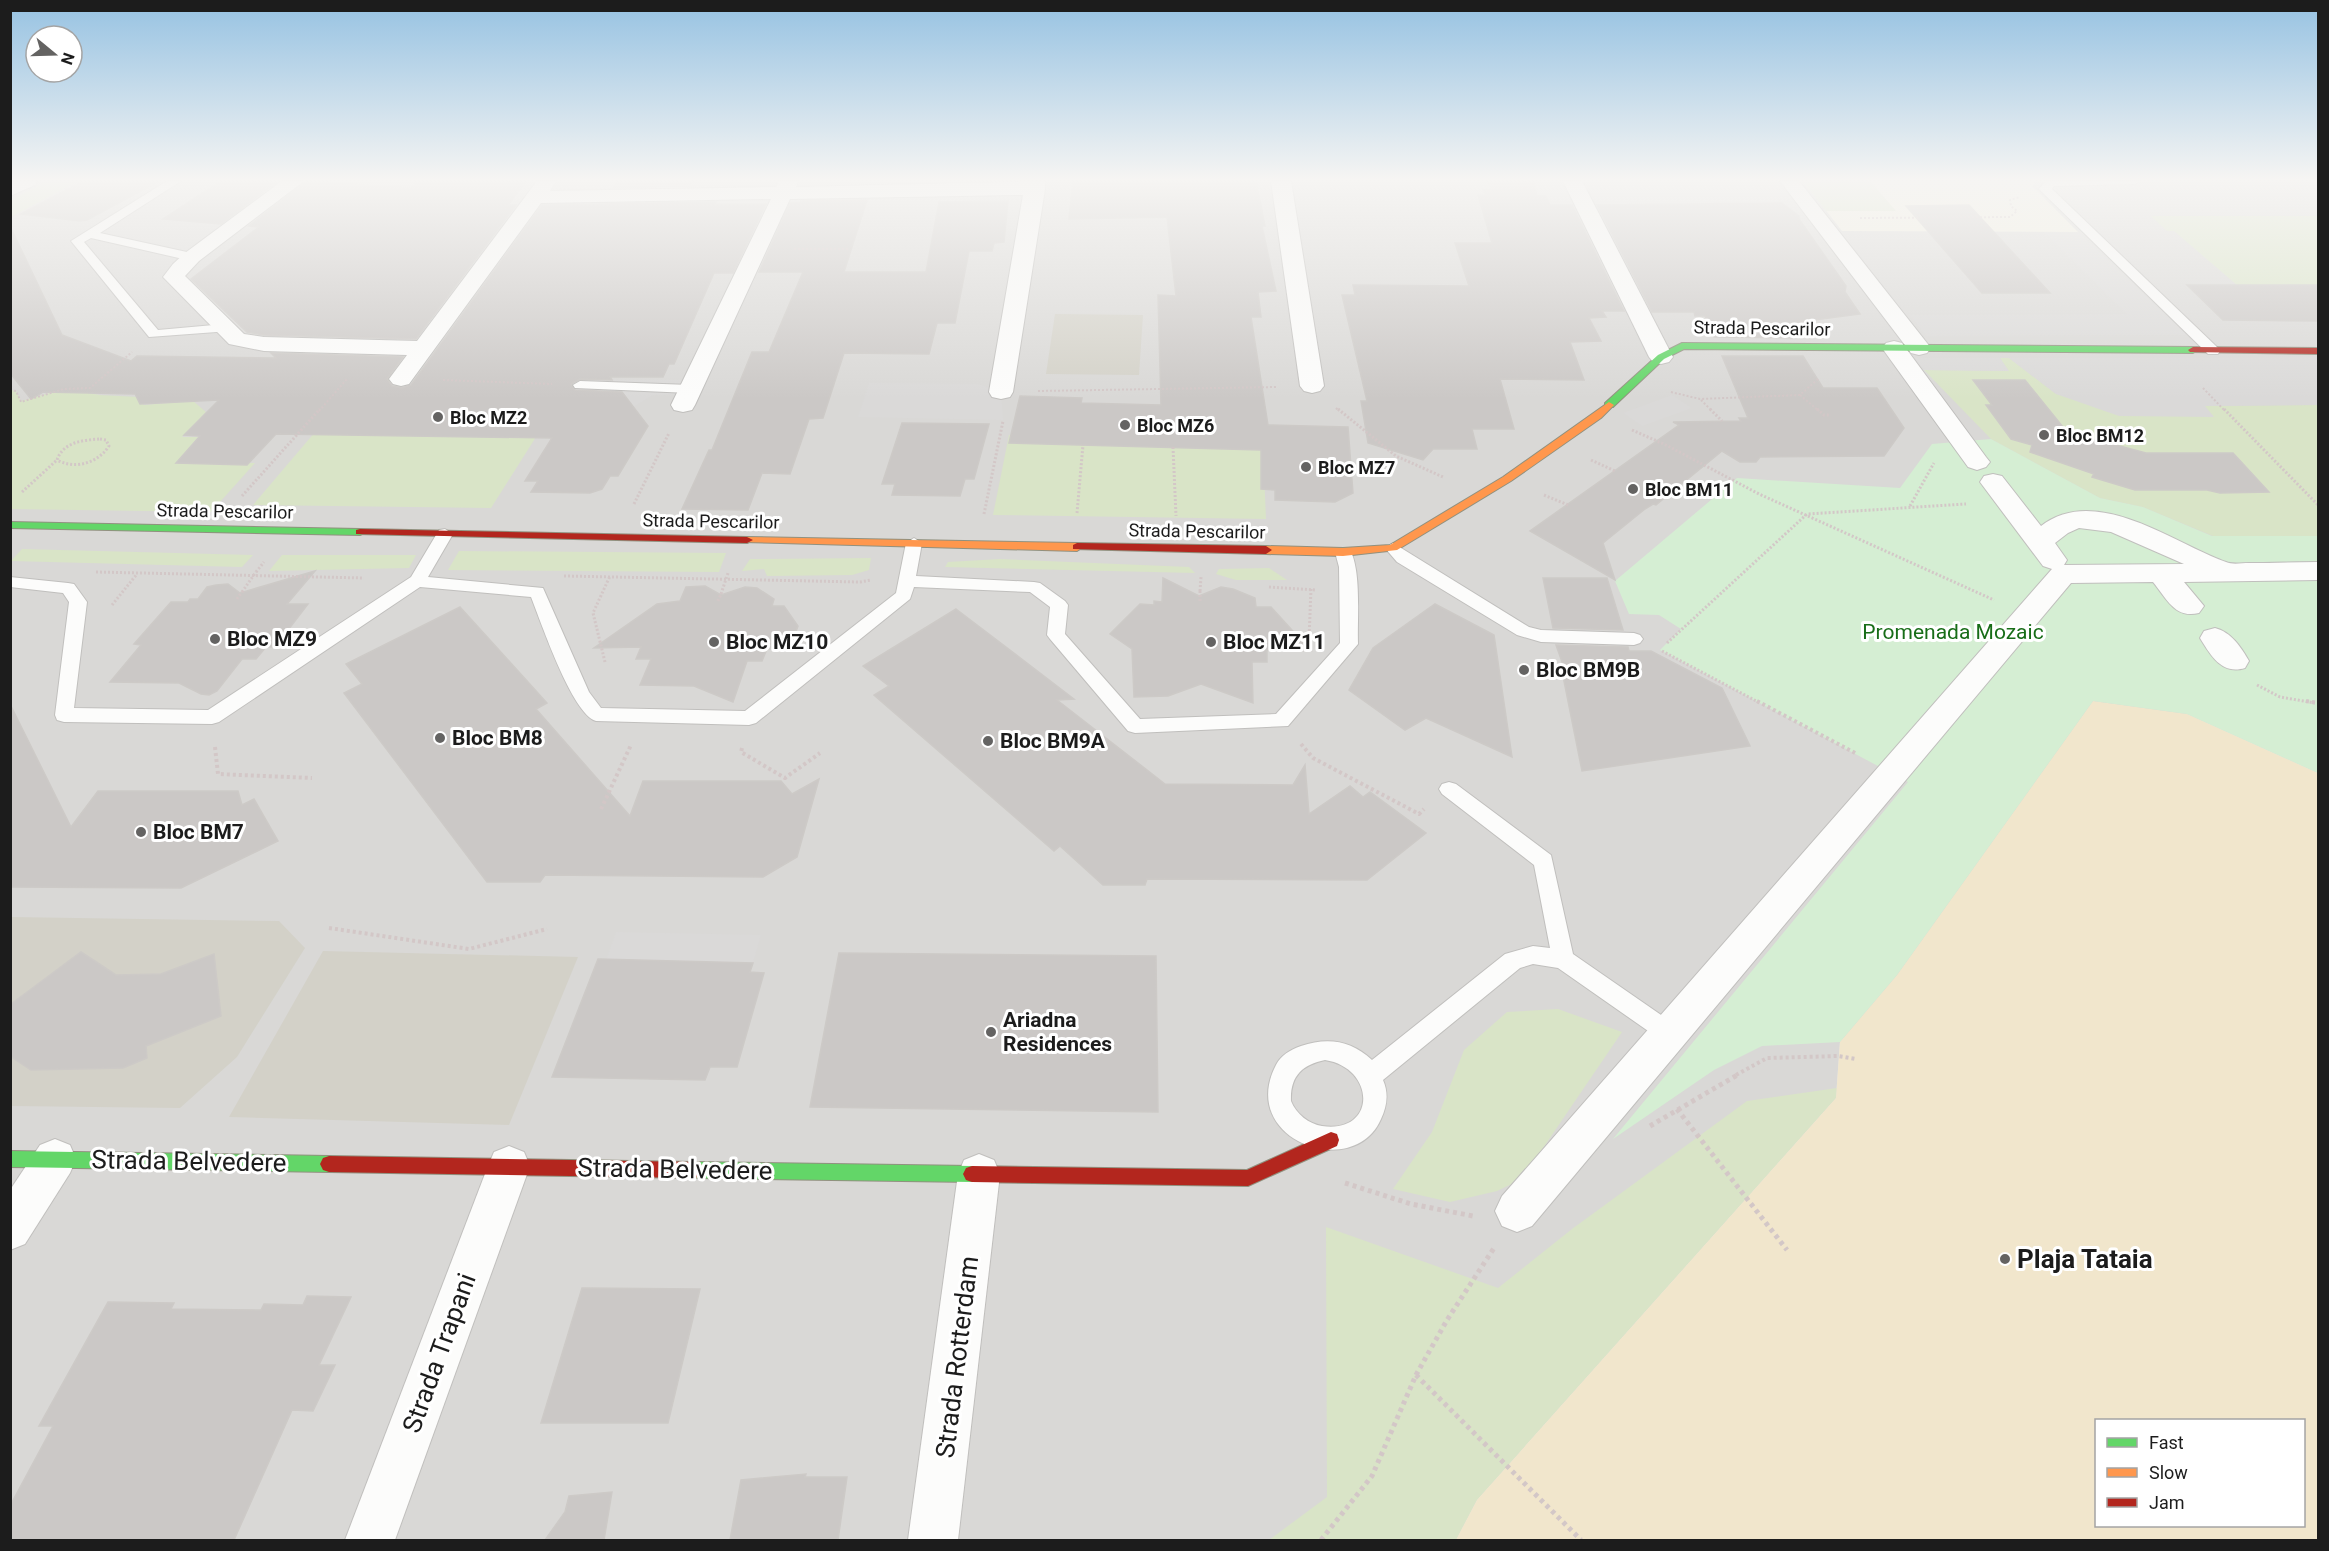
<svg xmlns="http://www.w3.org/2000/svg" width="2329" height="1551" font-family="Roboto,sans-serif">
<style>
.residential{fill:#d9d8d6}
.education{fill:#f3f1e1}
.construction{fill:#d3d1c8}
.grass{fill:#d9e4c7}
.sand{fill:#f1e6cc;fill-rule:evenodd}
.park{fill:#d5eed3}
.parking{fill:#dad9d8}
.building{fill:#cbc8c6;stroke:#cdcac7;stroke-width:1.5}
.lines{fill:none;stroke-linecap:round;stroke-linejoin:round}
.lane-casing{stroke:#c0bfbd;stroke-width:2}
.street-casing{stroke:#c0bfbd;stroke-width:2}
.fast-casing{stroke:#91917f;stroke-width:2}
.slow-casing{stroke:#91917f;stroke-width:2}
.jam-casing{stroke:#91917f;stroke-width:2}
.path-far3{stroke:#d3c7c7;stroke-width:2;stroke-dasharray:2 2;stroke-linecap:butt}
.path-far2{stroke:#d3c7c7;stroke-width:3;stroke-dasharray:2 2;stroke-linecap:butt}
.path-far1{stroke:#d3c7c7;stroke-width:4;stroke-dasharray:3 3;stroke-linecap:butt}
.path{stroke:#d3c7c7;stroke-width:5;stroke-dasharray:4 4;stroke-linecap:butt}
.lane{fill:#fcfcfb;fill-rule:evenodd}
.street{fill:#fcfcfb;fill-rule:evenodd}
.fast{fill:#63d668;fill-rule:evenodd}
.slow{fill:#ff974d;fill-rule:evenodd}
.jam{fill:#b3261e;fill-rule:evenodd}
.path-bridge{stroke:#d3c7c7;stroke-width:3;stroke-dasharray:2 2;stroke-linecap:butt}
.poi-dot{fill:#646362;stroke:#fff;stroke-width:2}
.labels{text-anchor:middle;dominant-baseline:central;stroke-width:6;stroke-linejoin:round;paint-order:stroke}
.far-street-label{font-size:18px;fill:#1c1c1c;stroke:#fff}
.far-poi-label{font-size:18px;font-weight:bold;fill:#1c1c1c;stroke:#fff;text-anchor:start}
.park-label{font-size:21px;fill:#186d18;stroke:#fff}
.poi-label{font-size:21px;font-weight:bold;fill:#1c1c1c;stroke:#fff;text-anchor:start}
.near-street-label{font-size:26px;fill:#1c1c1c;stroke:#fff}
.near-poi-label{font-size:26px;font-weight:bold;fill:#1c1c1c;stroke:#fff;text-anchor:start}
</style>
<rect width="100%" height="100%" fill="#eae8e5"/>
<polygon class="residential" points="11,181 2318,181 2318,773 2187,714 1840,1042 1836,1098 1477,1500 1456,1540 11,1540"/>
<polygon class="education" points="1803,181 2036,181 2032,186 2078,232 1842,231"/>
<g class="construction">
<polygon points="1055,314 1143,315 1139,375 1046,374"/>
<polygon points="11,917 279,921 305,948 237,1057 180,1108 11,1106"/>
<polygon points="323,951 578,957 509,1125 229,1117"/>
</g>
<g class="grass">
<polygon points="47,181 78,181 11,217 11,200"/>
<polygon points="1803,181 1870,181 1896,211 1826,211"/>
<polygon points="2151,216 2318,216 2318,285 2237,285 2174,231 2167,231"/>
<polygon points="2000,358 2009,358 2056,394 2213,416 2204,406 2318,405 2318,536 2213,536 2143,507 2100,498 1991,439 1924,370 2008,371"/>
<polygon points="64,389 100,395 139,397 144,405 193,401 206,412 182,437 198,437 177,463 255,463 211,512 11,509 11,390 16,391 21,401"/>
<polygon points="321,425 337,435 500,437 506,428 541,429 491,508 253,505"/>
<polygon points="1009,435 1039,436 1039,444 1263,448 1266,519 993,515"/>
<polygon points="22,549 253,555 242,567 11,561"/>
<polygon points="459,551 726,553 719,572 448,570"/>
<polygon points="282,555 416,555 409,568 269,571"/>
<polygon points="871,558 869,570 852,575 767,576 764,569 742,571 750,559"/>
<polygon points="1000,559 1189,567 1195,573 945,567 948,562"/>
<polygon points="1269,568 1287,580 1236,580 1216,574 1219,569"/>
<polygon points="1558,1009 1622,1032 1522,1179 1497,1191 1450,1202 1393,1189 1432,1132 1464,1050 1507,1012"/>
<polygon points="1837,1088 1836,1098 1477,1500 1456,1540 1269,1540 1327,1497 1326,1227 1498,1288 1572,1229 1747,1101"/>
</g>
<path class="sand" d="M2093,701L2187,714L2318,773V1540H1456L1477,1500L1836,1098L1840,1042L1897,975ZM2096,1420H2304V1526H2096Z"/>
<polygon class="park" points="1991,439 2100,498 2143,507 2212,536 2318,536 2318,773 2187,714 2093,701 1897,975 1840,1042 1762,1046 1714,1070 1613,1139 1908,782 1660,650 1681,629 1659,615 1629,614 1615,581 1737,478 1900,488 1932,444"/>
<g class="parking">
<polygon points="2044,232 2078,232 2187,335 1926,336 1910,315 2127,314"/>
<polygon points="2318,357 2318,405 2205,406 2214,417 2119,416 2056,394 2009,358"/>
<polygon points="1914,358 2000,358 2009,371 1924,370"/>
<polygon points="584,380 694,380 687,394 653,395 627,411 575,392"/>
<polygon points="869,383 978,384 1001,392 1003,420 858,417"/>
<polygon points="1672,395 1692,408 1642,426 1623,413"/>
<polygon points="616,932 761,935 753,963 606,960"/>
</g>
<g class="building">
<polygon points="83,181 159,181 87,220 80,221 21,214"/>
<polygon points="221,181 278,181 221,224 163,219"/>
<polygon points="306,181 411,188 417,181 526,181 508,205 516,205 416,339 264,335 247,332 191,279 259,227 249,226"/>
<polygon points="617,181 693,181 690,186 613,188"/>
<polygon points="1073,181 1256,181 1265,226 1262,226 1276,291 1258,292 1261,317 1251,317 1268,425 1348,427 1353,493 1335,502 1275,500 1275,490 1261,489 1261,450 1009,443 1020,396 1082,398 1081,403 1161,405 1158,295 1176,296 1167,217 1069,219"/>
<polygon points="1488,181 1533,181 1537,196 1546,196 1550,205 1572,205 1624,311 1602,311 1606,317 1589,318 1601,341 1570,342 1584,380 1500,379 1514,429 1472,429 1477,449 1433,449 1423,460 1368,443 1361,401 1367,401 1342,295 1355,295 1353,285 1469,286 1455,243 1492,243 1478,195 1485,195 1483,190 1493,190"/>
<polygon points="867,200 844,272 926,272 939,202 1008,201 1004,242 994,243 992,251 969,251 955,323 937,323 929,354 844,353 823,418 809,419 790,474 762,473 748,510 682,509 709,450 712,450 752,352 769,352 803,272 759,272 790,203 800,203 801,201"/>
<polygon points="716,202 715,204 766,204 733,273 714,273 674,364 669,364 663,377 610,377 612,380 580,379 571,384 575,390 622,392 648,426 618,476 610,476 602,489 590,493 531,492 538,481 525,481 552,438 276,434 247,465 176,463 200,436 184,435 219,400 140,404 135,394 43,392 31,399 10,373 10,226 62,335 131,361 137,356 276,358 271,353 403,357 387,379 392,386 402,388 411,385 542,205"/>
<polygon points="1782,203 1799,216 1799,219 1846,286 1845,292 1860,314 1784,324 1792,338 1714,337 1705,316 1695,316 1694,312 1652,312 1597,205"/>
<polygon points="1969,205 2050,293 1982,293 1906,206"/>
<polygon points="2187,285 2319,285 2319,321 2223,320"/>
<polygon points="1722,356 1803,356 1823,388 1877,388 1904,428 1884,456 1760,457 1756,462 1740,462 1722,451 1656,505 1653,504 1645,509 1603,543 1615,580 1530,531 1679,425 1673,422 1741,421 1739,418 1748,418"/>
<polygon points="1973,380 2025,380 2067,432 2146,453 2233,453 2269,492 2220,493 2207,490 2135,490 2092,477 2094,474 2030,452 2032,445 2011,439 1986,405 1992,405"/>
<polygon points="902,423 989,424 974,479 965,479 960,496 892,495 895,484 882,484"/>
<polygon points="315,571 287,604 308,604 275,647 266,647 256,659 242,659 217,691 209,695 201,694 179,683 110,682 141,645 134,644 171,602 188,602 190,599 198,599 207,587 216,585 228,584 240,593"/>
<polygon points="1163,578 1199,596 1221,587 1233,589 1255,598 1256,607 1271,607 1311,651 1267,650 1267,662 1252,662 1253,703 1201,684 1168,696 1134,697 1132,649 1110,634 1140,604 1154,605 1154,601 1162,602"/>
<polygon points="1543,578 1607,578 1623,630 1553,628"/>
<polygon points="705,586 721,595 745,587 757,588 774,599 772,606 784,606 798,626 792,642 777,649 767,649 762,661 747,661 733,702 694,686 640,685 651,659 636,659 641,647 594,648 657,604 680,601 686,587"/>
<polygon points="1435,604 1494,635 1512,757 1426,718 1405,730 1349,690 1373,648"/>
<polygon points="460,607 547,703 536,709 630,816 643,781 781,781 792,794 819,779 797,857 763,877 545,875 540,882 487,882 344,693 362,684 346,664"/>
<polygon points="956,609 1074,699 1057,700 1165,784 1293,785 1305,765 1309,814 1350,786 1363,797 1370,792 1426,833 1367,880 1147,879 1145,885 1103,885 1060,846 1054,851 874,695 889,686 863,666"/>
<polygon points="1556,645 1628,647 1629,651 1651,651 1722,688 1750,746 1582,771 1562,671 1566,673"/>
<polygon points="10,704 71,827 98,791 238,791 242,805 254,799 278,841 181,888 10,887"/>
<polygon points="81,952 116,975 161,974 214,954 221,1016 146,1046 147,1058 123,1068 31,1070 10,1056 10,1005"/>
<polygon points="839,953 1156,956 1158,1112 810,1107"/>
<polygon points="598,959 753,963 750,972 764,973 737,1067 710,1067 705,1080 552,1077"/>
<polygon points="582,1288 700,1289 668,1423 541,1423"/>
<polygon points="307,1296 351,1297 319,1365 335,1365 313,1411 292,1410 234,1540 10,1540 10,1506 53,1426 39,1426 108,1302 174,1303 171,1309 261,1310 264,1304 303,1305"/>
<polygon points="806,1474 805,1477 847,1477 838,1540 730,1540 741,1480"/>
<polygon points="612,1492 604,1540 545,1540 565,1512 569,1496"/>
</g>
<g class="lines">
<g class="lane-casing">
<g id="lane">
<polygon points="167,181 181,181 100,233 196,254 198,257 196,260 192,261 91,238 84,242 158,330 225,324 232,328 230,331 149,337 71,241"/>
<polygon points="2046,181 2140,181 2135,184 2054,186 2052,189 2218,348 2220,351 2218,354 2208,354 2041,191 2039,189"/>
<polygon points="580,381 690,385 697,389 690,393 575,388 573,385"/>
<path d="M445,529L453,534L428,577L543,588L589,692L601,708L745,711L896,593L906,543L914,538L922,543L916,576L1034,582L1040,583L1065,601L1068,605L1065,634L1140,719L1276,714L1340,643L1339,567L1335,552L1337,548H1349C1362,569 1357,619 1358,644L1288,726L1135,733L1128,731L1050,639L1047,635L1050,607L1030,592L914,587L910,599L756,723L749,725L596,721C572,714 541,622 531,597L420,587L219,722L212,724L64,722L57,720L55,715L69,602L63,593L10,587V577L68,583L74,584L87,602L74,708L208,710L411,577L439,530Z"/>
<polygon points="1393,543 1529,627 1541,630 1634,633 1640,635 1643,639 1640,643 1634,645 1541,642 1517,635 1397,562 1385,548"/>
<path d="M1449,782L1456,784L1551,855L1573,954L1677,1026L1681,1033L1677,1040L1669,1043L1661,1040L1558,968L1533,964L1520,968L1383,1080C1389,1094 1387,1106 1381,1119C1354,1182 1237,1140 1276,1065C1281,1055 1290,1050 1301,1046C1327,1037 1351,1040 1372,1060L1505,954L1533,946L1550,948L1534,865L1442,794L1439,789L1442,784ZM1325,1060C1376,1068 1377,1134 1322,1126C1309,1124 1296,1114 1291,1101C1290,1076 1302,1065 1325,1060Z"/>
</g>
</g>
<g class="street-casing">
<g id="street">
<polygon points="37,181 35,185 10,196 10,182"/>
<polygon points="282,181 304,181 199,261 185,276 244,334 264,337 417,341 537,181 556,181 550,191 776,187 779,181 798,181 796,187 1045,181 1045,189 1013,392 1010,397 1001,399 992,397 989,392 1023,195 790,199 695,405 692,410 683,412 674,410 671,405 771,199 541,203 409,384 401,386 393,384 389,379 407,355 264,351 229,344 163,277 173,264 185,253"/>
<polygon points="1271,181 1291,181 1324,386 1320,391 1312,393 1304,391 1300,386"/>
<polygon points="1563,181 1582,181 1673,357 1669,362 1661,364 1653,362 1649,357"/>
<polygon points="1780,181 1799,181 1927,343 1931,348 1927,353 1919,355 1911,353"/>
<polygon points="1894,341 1902,343 1986,457 1990,462 1986,467 1977,470 1968,467 1882,348 1886,343"/>
<path d="M1993,474L2002,476L2041,526C2096,483 2175,544 2226,562C2232,565 2242,563 2249,563C2272,563 2295,562 2318,562V580L2184,582L2204,606L2199,613C2175,619 2167,599 2153,582L2071,583L1532,1226L1517,1232L1502,1226L1495,1211L1502,1196L2052,569L2043,566L1980,482L1984,476ZM2079,528L2111,532L2184,564L2064,565L2067,560L2055,543L2068,533Z"/>
<path d="M2215,628C2231,632 2241,647 2249,661L2245,668C2222,675 2211,656 2200,638L2204,631Z"/>
<polygon points="55,1139 70,1145 76,1159 70,1173 25,1244 10,1250 10,1190 40,1145"/>
<polygon points="509,1146 524,1152 530,1166 395,1540 345,1540 488,1166 494,1152"/>
<polygon points="979,1154 994,1160 1000,1174 958,1540 908,1540 958,1174 964,1160"/>
</g>
</g>
<g class="fast-casing">
<g id="fast">
<polygon points="1682,343 2193,347 2198,350 2193,353 1684,349 1664,359 1613,407 1605,407 1605,403 1658,355"/>
<polygon points="10,522 360,529 366,532 360,535 10,528"/>
<polygon points="10,1151 329,1156 335,1158 338,1164 335,1170 329,1172 10,1167"/>
<polygon points="695,1162 972,1166 978,1168 981,1174 978,1180 972,1182 695,1178 689,1176 686,1170 689,1164"/>
</g>
</g>
<g class="slow-casing">
<g id="slow">
<polygon points="1609,402 1614,405 1601,418 1511,481 1397,550 1343,556 1266,554 1260,550 1266,546 1343,548 1390,545 1503,477"/>
<polygon points="747,537 1077,543 1083,547 1077,551 743,542 743,538"/>
</g>
</g>
<g class="jam-casing">
<g id="jam">
<polygon points="2193,347 2318,348 2318,354 2190,352 2188,350"/>
<polygon points="360,529 747,537 753,540 747,543 356,534 356,530"/>
<polygon points="1077,543 1266,546 1272,550 1266,554 1073,549 1073,545"/>
<polygon points="1331,1132 1337,1134 1339,1140 1337,1146 1248,1186 972,1182 966,1180 963,1174 966,1168 972,1166 1247,1170"/>
<polygon points="329,1156 695,1162 701,1164 704,1170 701,1176 695,1178 329,1172 323,1170 320,1164 323,1158"/>
</g>
</g>
<g class="path-far3">
<polyline points="1860,218 2010,217 2017,211 2011,206 2010,200 2020,197"/>
<polyline points="794,249 850,249"/>
<polyline points="443,380 552,384"/>
<polyline points="2203,388 2225,411"/>
<polyline points="10,390 16,391 21,402 64,389 90,388 132,352"/>
<polyline points="1038,391 1277,387"/>
<polyline points="1671,392 1700,399 1800,395 1818,379"/>
<polyline points="1800,395 1819,411"/>
<polyline points="1701,400 1712,411"/>
<polyline points="1336,408 1339,411"/>
<polyline points="319,411 347,379"/>
</g>
<g class="path-far2">
<polyline points="1338,409 1396,456 1443,477"/>
<polyline points="1710,409 1722,421"/>
<polyline points="1817,409 1824,415 1831,415"/>
<polyline points="2224,409 2318,505"/>
<polyline points="1632,430 1666,445 1759,494 1994,600"/>
<path d="M100,439L106,440L109,446C98,463 75,470 57,460C63,442 83,440 100,439Z"/>
<polyline points="1173,447 1176,516"/>
<polyline points="1591,460 1615,471"/>
<polyline points="22,492 57,460"/>
<polyline points="1544,495 1568,505"/>
<polyline points="242,496 320,409"/>
<polyline points="634,504 669,433"/>
<polyline points="1910,506 1934,463"/>
<polyline points="1077,513 1083,445"/>
<polyline points="984,514 1003,421"/>
<polyline points="96,572 364,578"/>
<polyline points="256,572 264,562"/>
<polyline points="564,576 860,582 871,580"/>
<polyline points="1269,587 1316,590"/>
<polyline points="1200,591 1200,602"/>
<polyline points="237,599 242,592"/>
<polyline points="718,601 721,594"/>
<polyline points="112,605 137,574"/>
<polyline points="1309,639 1311,589"/>
<polyline points="1667,643 1807,514 1966,504"/>
<polyline points="1662,651 1760,703"/>
<polyline points="605,662 593,613 610,576"/>
<polyline points="2257,685 2280,697 2315,703"/>
</g>
<g class="path-far1">
<polyline points="1757,701 1857,754"/>
<polyline points="2306,701 2318,703"/>
<polyline points="1301,744 1313,758 1419,814 1424,809"/>
<polyline points="215,747 218,774 312,778"/>
<polyline points="742,748 741,752 785,778 820,753"/>
<polyline points="601,809 631,745"/>
<polyline points="329,928 469,949 547,929"/>
<polyline points="1736,1075 1767,1058 1838,1056 1856,1059"/>
</g>
<g class="path">
<polyline points="1677,1109 1787,1250"/>
<polyline points="1650,1126 1739,1074"/>
<polyline points="1345,1183 1411,1204 1473,1216"/>
<polyline points="1416,1375 1581,1540"/>
<polyline points="1321,1540 1372,1476 1416,1375 1447,1320 1494,1248"/>
</g>
<use href="#lane" class="lane"/>
<use href="#street" class="street"/>
<use href="#fast" class="fast"/>
<use href="#slow" class="slow"/>
<use href="#jam" class="jam"/>
<g class="path-bridge">
<polyline points="1200,591 1201,577"/>
<polyline points="242,592 256,572"/>
<polyline points="721,594 728,573"/>
</g>
</g>
<linearGradient id="sky" x2="0" y2="1"><stop stop-color="#96c2e2"/><stop offset="0.45" stop-color="#f6f5f3"/><stop offset="1" stop-color="#f6f5f3" stop-opacity="0"/></linearGradient>
<rect width="2329" height="399" fill="url(#sky)"/>
<g class="poi-dot">
<circle cx="438" cy="417" r="6"/>
<circle cx="1125" cy="425" r="6"/>
<circle cx="2044" cy="435" r="6"/>
<circle cx="1306" cy="467" r="6"/>
<circle cx="1633" cy="489" r="6"/>
<circle cx="215" cy="639" r="6"/>
<circle cx="714" cy="642" r="6"/>
<circle cx="1211" cy="642" r="6"/>
<circle cx="1524" cy="670" r="6"/>
<circle cx="440" cy="738" r="6"/>
<circle cx="988" cy="741" r="6"/>
<circle cx="141" cy="832" r="6"/>
<circle cx="991" cy="1032" r="6"/>
<circle cx="2005" cy="1259" r="6"/>
</g>
<g class="labels">
<g class="far-street-label">
<text transform="translate(1762 328) rotate(1)">Strada Pescarilor</text>
<text transform="translate(225 511) rotate(1)">Strada Pescarilor</text>
<text transform="translate(711 521) rotate(1)">Strada Pescarilor</text>
<text transform="translate(1197 531) rotate(1)">Strada Pescarilor</text>
</g>
<g class="far-poi-label">
<text x="450" y="417">Bloc MZ2</text>
<text x="1137" y="425">Bloc MZ6</text>
<text x="2056" y="435">Bloc BM12</text>
<text x="1318" y="467">Bloc MZ7</text>
<text x="1645" y="489">Bloc BM11</text>
</g>
<g class="park-label">
<text x="1953" y="632">Promenada Mozaic</text>
</g>
<g class="poi-label">
<text x="227" y="639">Bloc MZ9</text>
<text x="726" y="642">Bloc MZ10</text>
<text x="1223" y="642">Bloc MZ11</text>
<text x="1536" y="670">Bloc BM9B</text>
<text x="452" y="738">Bloc BM8</text>
<text x="1000" y="741">Bloc BM9A</text>
<text x="153" y="832">Bloc BM7</text>
<text x="1003" y="1020">Ariadna<tspan x="1003" dy="24">Residences</tspan></text>
</g>
<g class="near-street-label">
<text transform="translate(189 1161) rotate(1)">Strada Belvedere</text>
<text transform="translate(675 1169) rotate(1)">Strada Belvedere</text>
<text transform="translate(439 1353) rotate(-70)">Strada Trapani</text>
<text transform="translate(957 1357) rotate(-83)">Strada Rotterdam</text>
</g>
<g class="near-poi-label">
<text x="2017" y="1259">Plaja Tataia</text>
</g>
</g>
<rect width="2329" height="1551" fill="none" stroke="#1c1c1c" stroke-width="24"/>
<rect x="2095" y="1419" width="210" height="108" fill="#ffffff" stroke="#a4a4a4" stroke-width="1.5"/>
<rect x="2107" y="1438" width="30" height="9" fill="#63d668" stroke="#a4a4a4" stroke-width="1.5"/>
<text x="2149" y="1449" font-size="18" fill="#1c1c1c">Fast</text>
<rect x="2107" y="1468" width="30" height="9" fill="#ff974d" stroke="#a4a4a4" stroke-width="1.5"/>
<text x="2149" y="1479" font-size="18" fill="#1c1c1c">Slow</text>
<rect x="2107" y="1498" width="30" height="9" fill="#b3261e" stroke="#a4a4a4" stroke-width="1.5"/>
<text x="2149" y="1509" font-size="18" fill="#1c1c1c">Jam</text>
<g transform="translate(54 54) rotate(109)"><circle r="28" fill="#ffffff" stroke="#a4a4a4" stroke-width="1.5"/>
<path d="M0-4.5L10 22L0 15L-10 22Z" fill="#646362"/>
<text y="-9" font-size="16" font-weight="bold" text-anchor="middle" fill="#1c1c1c">N</text>
</g>
</svg>
